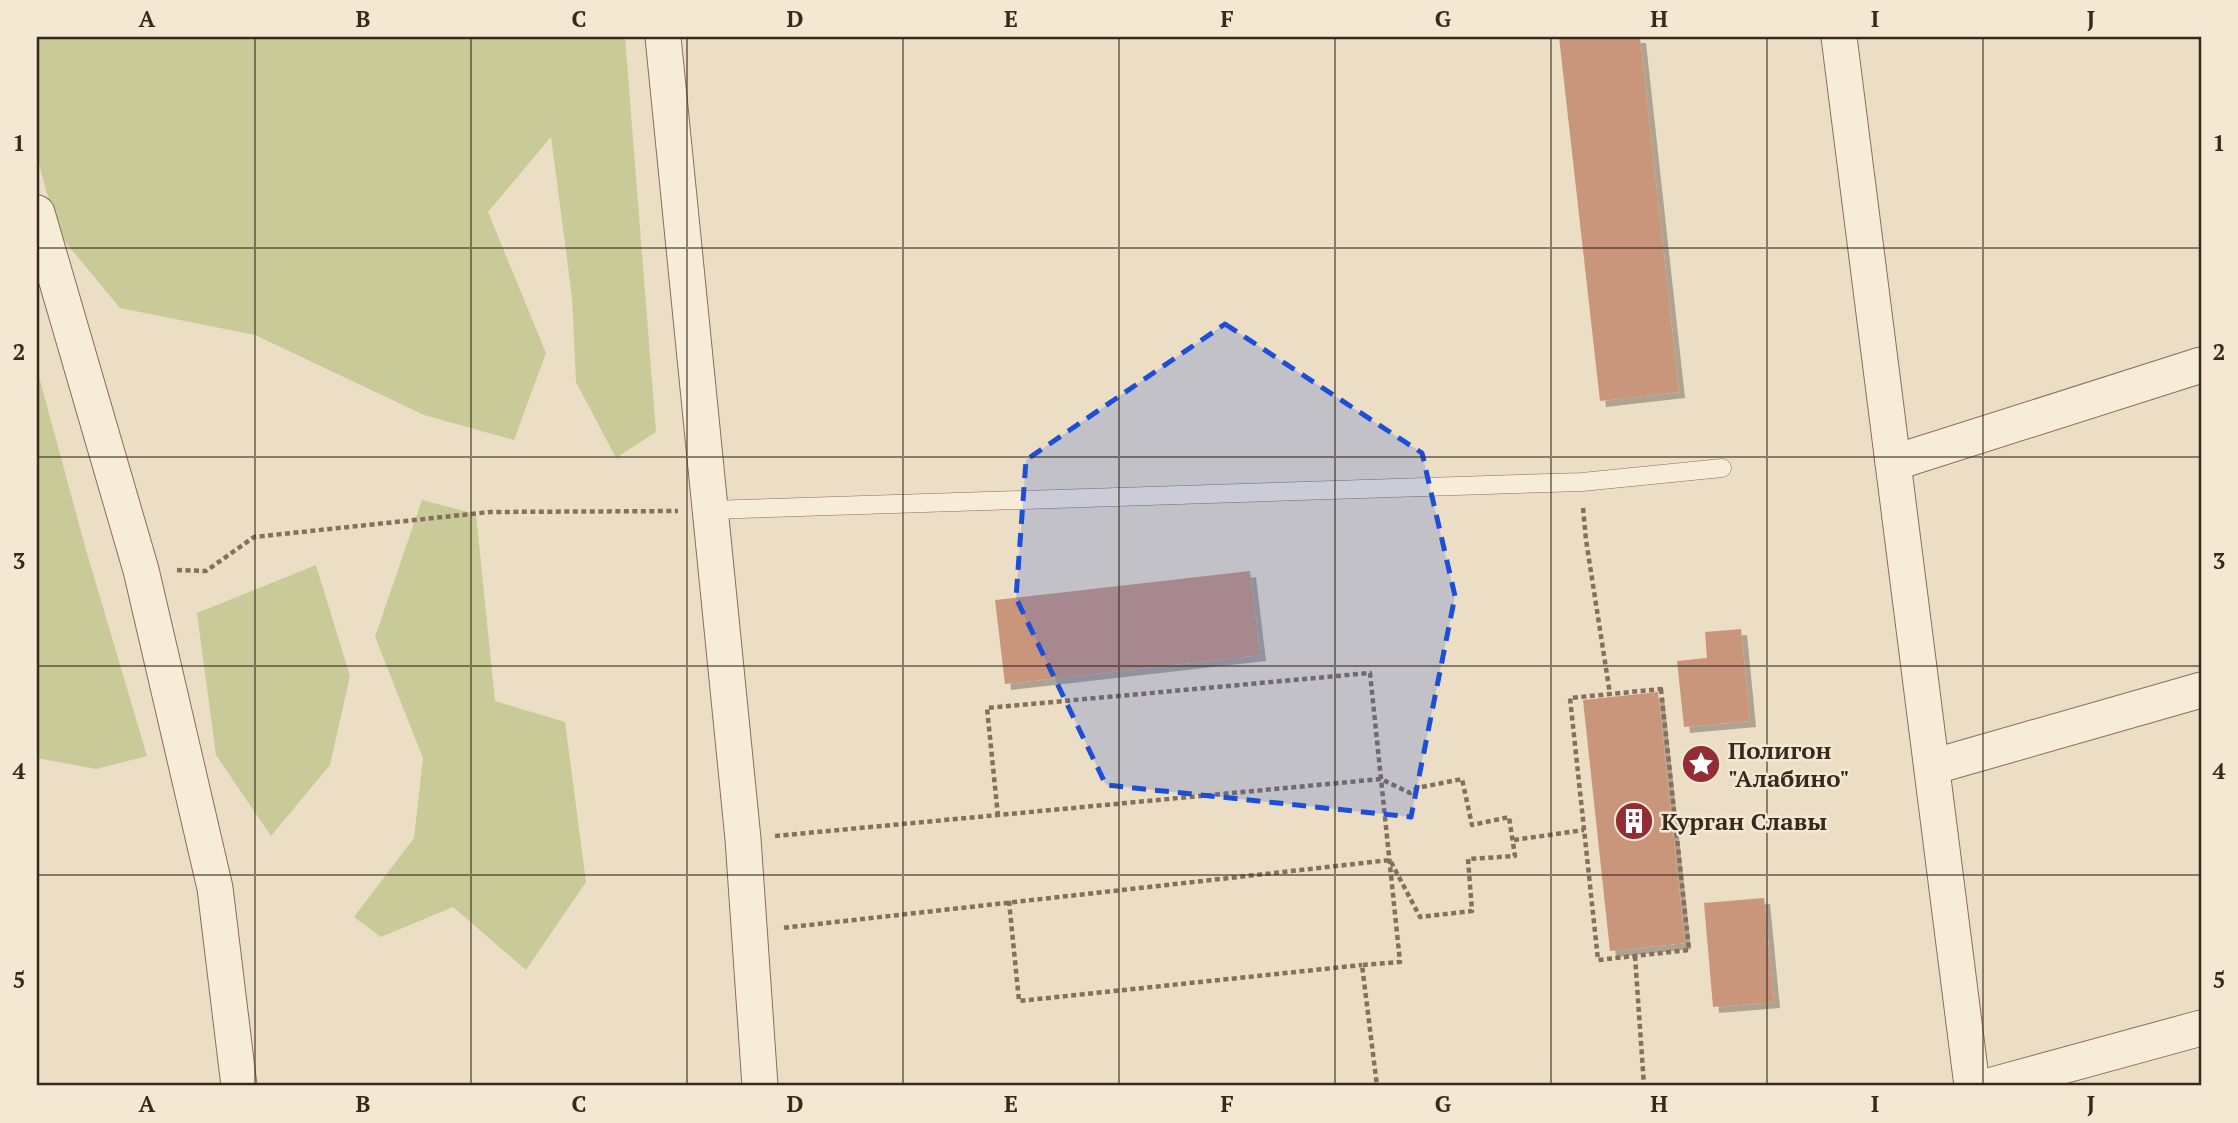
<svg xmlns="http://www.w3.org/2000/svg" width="2238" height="1123" font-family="'PT Serif',serif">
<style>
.green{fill:#c8ca98}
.building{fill:#c9967b;filter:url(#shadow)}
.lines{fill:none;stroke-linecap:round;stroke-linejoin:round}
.lane-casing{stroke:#866f5b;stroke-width:19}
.street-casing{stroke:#866f5b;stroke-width:37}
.path{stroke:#866f5b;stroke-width:4.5;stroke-dasharray:5 3.5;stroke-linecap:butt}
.lane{stroke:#f7ecd7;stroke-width:18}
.street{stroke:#f7ecd7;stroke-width:35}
.marked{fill:#1d4ed8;fill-opacity:0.2;stroke:#1d4ed8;stroke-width:5;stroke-dasharray:14 9;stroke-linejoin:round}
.grid{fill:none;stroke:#37291e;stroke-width:2;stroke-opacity:0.55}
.labels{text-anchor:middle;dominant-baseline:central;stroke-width:5;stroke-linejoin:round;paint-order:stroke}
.poi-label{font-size:24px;font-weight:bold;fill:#37291e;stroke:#f4e8d3;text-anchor:start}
.neatline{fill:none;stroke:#37291e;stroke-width:2.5}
.grid-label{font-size:23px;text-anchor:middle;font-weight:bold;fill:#37291e}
</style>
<defs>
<filter id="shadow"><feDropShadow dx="6" dy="6" stdDeviation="0" flood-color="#0004"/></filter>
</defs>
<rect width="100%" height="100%" fill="#ecdec4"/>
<g class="green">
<polygon points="37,37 625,37 656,432 616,458 576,382 572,297 551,137 488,212 546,353 514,440 424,415 255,335 120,308 57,232 37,156"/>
<polygon points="37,369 86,550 147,756 96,769 37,758"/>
<polygon points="422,500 476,514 495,701 565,722 586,882 526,970 453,907 381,937 354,917 414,838 423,758 375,637"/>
<polygon points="316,565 350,676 330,765 271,836 216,755 197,613"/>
</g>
<g class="building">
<polygon points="1559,37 1640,37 1679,392 1600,401"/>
<polygon points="1250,571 1260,655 1005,684 995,600"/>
<polygon points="1741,629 1750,721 1684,727 1677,661 1707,658 1705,632"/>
<polygon points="1658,692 1685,943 1610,951 1583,700"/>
<polygon points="1764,898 1774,1002 1713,1007 1704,903"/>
</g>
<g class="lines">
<g class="lane-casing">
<polyline id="lane" points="709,510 1582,482 1722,468"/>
</g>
<g class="street-casing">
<g id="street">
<polyline points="663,37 743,839 760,1086"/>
<polyline points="1839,37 1972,1086"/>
<polyline points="37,213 141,570 215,888 239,1086"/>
<polyline points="1893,463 2201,365"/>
<polyline points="1932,767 2201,690"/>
<polyline points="1989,1086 2201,1028"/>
</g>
</g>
<g class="path">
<polyline points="1583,508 1586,540 1610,694"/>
<polyline points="177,570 206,571 254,537 490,512 678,511"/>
<polygon points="1661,689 1689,950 1598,960 1570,698"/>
<polyline points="998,816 987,708 1370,673 1400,962 1362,965 1377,1086"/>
<polyline points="1676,825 1711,822"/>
<polyline points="775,836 1381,779 1410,793 1417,788 1462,779 1472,825 1509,817 1515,856 1468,859 1472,911 1420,917 1390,860 782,928"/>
<polyline points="1514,840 1584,830"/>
<polyline points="1009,901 1019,1001 1362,965"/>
<polyline points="1635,956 1644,1086"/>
</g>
<use href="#lane" class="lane"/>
<use href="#street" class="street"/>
</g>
<path class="marked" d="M1225,324L1422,453L1455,596L1411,817L1106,785L1016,598L1026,460Z"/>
<path class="grid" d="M255,37V1086M471,37V1086M687,37V1086M903,37V1086M1119,37V1086M1335,37V1086M1551,37V1086M1767,37V1086M1983,37V1086M37,248H2201M37,457H2201M37,666H2201M37,875H2201"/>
<defs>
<g id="sight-disc" transform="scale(2.0125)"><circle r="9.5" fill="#932d35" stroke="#f4e8d3"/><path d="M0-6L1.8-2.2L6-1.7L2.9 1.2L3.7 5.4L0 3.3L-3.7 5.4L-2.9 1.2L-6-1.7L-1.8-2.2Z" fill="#fff"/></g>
<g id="building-disc" transform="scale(2.0125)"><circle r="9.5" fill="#932d35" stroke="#f4e8d3"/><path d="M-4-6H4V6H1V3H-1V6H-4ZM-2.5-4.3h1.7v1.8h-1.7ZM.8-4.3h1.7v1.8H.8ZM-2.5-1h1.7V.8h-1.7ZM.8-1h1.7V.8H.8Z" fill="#fff"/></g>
</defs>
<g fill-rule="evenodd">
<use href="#sight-disc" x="1701" y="764"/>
<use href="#building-disc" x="1634" y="821"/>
</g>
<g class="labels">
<g class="poi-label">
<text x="1728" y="750">Полигон<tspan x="1728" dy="28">"Алабино"</tspan></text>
<text x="1661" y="821">Курган Славы</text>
</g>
</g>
<rect width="2238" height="1123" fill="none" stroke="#f4e8d3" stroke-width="77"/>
<rect x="38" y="38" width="2162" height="1046" class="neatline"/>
<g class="grid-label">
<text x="147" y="27">A</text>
<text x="363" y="27">B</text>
<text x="579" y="27">C</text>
<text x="795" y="27">D</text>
<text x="1011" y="27">E</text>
<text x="1227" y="27">F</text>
<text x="1443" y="27">G</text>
<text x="1659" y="27">H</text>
<text x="1875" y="27">I</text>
<text x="2091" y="27">J</text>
<text x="19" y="151">1</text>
<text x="2219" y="151">1</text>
<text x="19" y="360">2</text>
<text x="2219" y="360">2</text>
<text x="19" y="569">3</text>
<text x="2219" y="569">3</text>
<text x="19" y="779">4</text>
<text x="2219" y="779">4</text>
<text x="19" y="988">5</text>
<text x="2219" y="988">5</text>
<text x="147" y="1112">A</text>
<text x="363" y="1112">B</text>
<text x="579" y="1112">C</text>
<text x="795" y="1112">D</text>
<text x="1011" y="1112">E</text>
<text x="1227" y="1112">F</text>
<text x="1443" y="1112">G</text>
<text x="1659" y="1112">H</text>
<text x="1875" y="1112">I</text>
<text x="2091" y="1112">J</text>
</g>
</svg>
